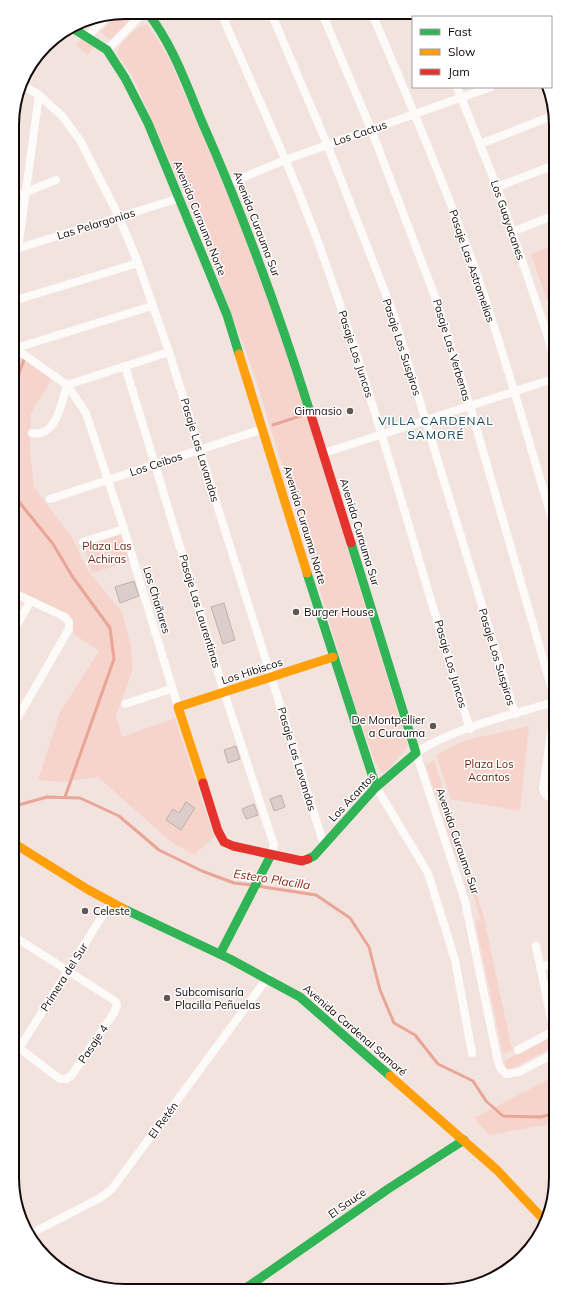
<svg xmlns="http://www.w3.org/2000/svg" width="568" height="1303" font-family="Mulish,sans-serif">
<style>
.green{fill:#f6d4cb}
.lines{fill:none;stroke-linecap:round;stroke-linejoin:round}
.stream{stroke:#e9a596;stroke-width:3}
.building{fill:#dacdca;stroke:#bdb0ae}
.street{stroke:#fdfbfa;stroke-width:8}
.fast{stroke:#30b455;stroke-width:9}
.slow{stroke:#ff9f0a;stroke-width:9}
.jam{stroke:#e5322d;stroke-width:9}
.poi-dot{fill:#625654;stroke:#fff;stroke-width:1.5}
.labels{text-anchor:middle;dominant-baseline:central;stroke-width:3;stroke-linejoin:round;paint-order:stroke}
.street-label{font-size:11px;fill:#140a09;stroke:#fff}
.poi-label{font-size:11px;fill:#140a09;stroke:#fff;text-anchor:start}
.park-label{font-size:11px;fill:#6c1c0d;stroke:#fff}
.neighbourhood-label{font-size:12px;letter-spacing:1px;fill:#003b4a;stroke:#fff}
.water-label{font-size:12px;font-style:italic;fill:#902612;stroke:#fff}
.rim{fill:none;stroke:#140a09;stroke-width:2}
</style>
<rect width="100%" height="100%" fill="#f3e3df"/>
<g class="green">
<polygon points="125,12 133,12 135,14 110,40 101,32 119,13"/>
<path d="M147,24L168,56L192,111L238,220L264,290L287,353L408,746L388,770L381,772L375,762L354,703L254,373L196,221L165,150L133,77L117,54C118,43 136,27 147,24Z"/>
<polygon points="82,38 94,47 88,55 76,46"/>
<polygon points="553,246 553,298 547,300 531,254"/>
<polygon points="13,349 53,377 31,413 30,452 34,487 73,539 88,571 122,612 131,647 133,669 116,716 122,737 175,718 214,837 194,855 170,841 98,777 63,782 38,780 60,712 99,651 75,635 66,614 14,588"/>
<polygon points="122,533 131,561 92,573 84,545"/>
<polygon points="529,726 520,811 451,799 436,755 466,740"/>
<polygon points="434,760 468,864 463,866 457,861 426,765"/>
<polygon points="471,874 484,918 512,1050 503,1054 475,921 480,918 473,894 468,892 465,884 466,877"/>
<polygon points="551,1036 553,1045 551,1048 509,1070 506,1068 504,1061"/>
<polygon points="555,1076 556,1123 489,1135 474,1118"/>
</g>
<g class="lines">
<g class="stream">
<polyline points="13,389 25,357"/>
<polyline points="273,425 300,416"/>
<polyline points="13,487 16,498 53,544 72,576 110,628 114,659 65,797"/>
<polyline points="15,806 47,797 80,798 119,816 159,850 202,871 234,883 252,885"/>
<polyline points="257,886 316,895 350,918 369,947 380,990 394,1023 415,1035 438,1064 473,1081 486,1101 503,1116 541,1117 555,1113"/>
</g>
</g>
<g class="building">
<polygon points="134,581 139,596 120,603 115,587"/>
<polygon points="224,603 235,640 223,644 211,607"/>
<polygon points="236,746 240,759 228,763 224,750"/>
<polygon points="281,795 285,807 274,811 270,799"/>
<polygon points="186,802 195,808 181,830 166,820 173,809 179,813"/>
<polygon points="254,804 258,815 246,819 242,809"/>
</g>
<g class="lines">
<g class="street">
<path d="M221,13C258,99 299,184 329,273C382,423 422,577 470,729"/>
<polyline points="271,13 327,144 392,310 515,714"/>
<polyline points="322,13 371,129 434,294 470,406 554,697"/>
<path d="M372,14C408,97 443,180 474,266C504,351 528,439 554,526"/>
<polyline points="423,14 424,17"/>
<polyline points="88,36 109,15"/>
<polyline points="107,50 144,12"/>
<polyline points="21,84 39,95 63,117 81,142 119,217 138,263 169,352 324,845"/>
<polyline points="457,87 497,187 547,334 553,356"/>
<polyline points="480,144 552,116"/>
<polyline points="230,183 285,160 491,87"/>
<polyline points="497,187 552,166"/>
<polyline points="24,193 56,180"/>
<polyline points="512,232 552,216"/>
<polyline points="18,249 39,95"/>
<polyline points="13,250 180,198"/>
<polyline points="13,301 138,263"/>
<polyline points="13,347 67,385 86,413 124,529 178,707"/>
<polyline points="16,348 152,306"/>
<polyline points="125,366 224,692 274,845 271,855"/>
<path d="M32,433C56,438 62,402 67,385L169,352"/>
<polyline points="324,453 553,379"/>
<polyline points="50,499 263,429"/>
<polyline points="83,542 124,529"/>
<polyline points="14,593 65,617 69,622 69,629 14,724"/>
<polyline points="14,630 30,602"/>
<path d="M554,702C511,715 453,728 416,753L465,901L498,1062L501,1069L506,1074L519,1072L555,1053"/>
<polyline points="125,704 171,689"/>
<polyline points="554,711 543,789 546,795 554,800"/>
<polyline points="376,787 428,873 455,960 472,1053"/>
<polyline points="15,937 115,1001 117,1005 114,1013 71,1076 66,1079 60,1079 19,1048"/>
<polyline points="536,946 555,1038"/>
<polyline points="540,967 555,963"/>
<polyline points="15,1050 22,1044 111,902"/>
<polyline points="518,1050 555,1030"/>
<polyline points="32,1233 100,1198 112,1189 268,977"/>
</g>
<g class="fast">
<path d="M147,12C173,45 186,84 202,122C244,217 279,313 310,412"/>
<polyline points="71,27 107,50 125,78 148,123 227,315 239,354"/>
<polyline points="307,573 376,787"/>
<polyline points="308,859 314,856 375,788 416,753 351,543"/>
<polyline points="124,909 230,959 300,997 390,1076"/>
<polyline points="220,954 271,855"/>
<polyline points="246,1288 388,1189 464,1140"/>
</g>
<g class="slow">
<polyline points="239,354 307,573"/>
<polyline points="203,783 178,707 333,657"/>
<polyline points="15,844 87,889 124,909"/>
<polyline points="390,1076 497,1170 543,1219"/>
</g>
<g class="jam">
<polyline points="310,412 351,543"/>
<polyline points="203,783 218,831 224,842 233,846 302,861 308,859"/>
</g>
</g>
<g class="poi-dot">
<circle cx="350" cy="411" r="4"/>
<circle cx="296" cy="612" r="4"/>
<circle cx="433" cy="726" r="4"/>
<circle cx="85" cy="911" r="4"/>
<circle cx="167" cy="998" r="4"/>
</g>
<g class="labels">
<g class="street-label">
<text transform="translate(360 133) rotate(-19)">Los Cactus</text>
<text transform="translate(200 218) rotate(68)">Avenida Curauma Norte</text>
<text transform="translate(508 220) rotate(71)">Los Guayacanes</text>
<text transform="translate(96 224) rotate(-17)">Las Pelargonias</text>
<text transform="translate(257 224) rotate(69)">Avenida Curauma Sur</text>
<text transform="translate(472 266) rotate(71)">Pasaje Las Astromelias</text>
<text transform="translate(402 347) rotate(72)">Pasaje Los Suspiros</text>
<text transform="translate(452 350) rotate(73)">Pasaje Las Verbenas</text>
<text transform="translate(356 354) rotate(72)">Pasaje Los Juncos</text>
<text transform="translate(200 450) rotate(73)">Pasaje Las Lavandas</text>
<text transform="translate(156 464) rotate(-18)">Los Ceibos</text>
<text transform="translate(305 525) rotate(73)">Avenida Curauma Norte</text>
<text transform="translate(360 532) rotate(73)">Avenida Curauma Sur</text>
<text transform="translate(157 600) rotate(73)">Los Chañares</text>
<text transform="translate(200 611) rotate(73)">Pasaje Las Laurentinas</text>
<text transform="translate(497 657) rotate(73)">Pasaje Los Suspiros</text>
<text transform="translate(451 664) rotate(74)">Pasaje Los Juncos</text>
<text transform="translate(252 671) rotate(-18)">Los Hibiscos</text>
<text transform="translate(297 759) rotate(73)">Pasaje Las Lavandas</text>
<text transform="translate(352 797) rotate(-47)">Los Acantos</text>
<text transform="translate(458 841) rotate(71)">Avenida Curauma Sur</text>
<text transform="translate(64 977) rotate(-58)">Primera del Sur</text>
<text transform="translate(355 1030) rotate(41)">Avenida Cardenal Samoré</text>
<text transform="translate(93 1044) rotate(-56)">Pasaje 4</text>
<text transform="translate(163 1120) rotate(-54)">El Retén</text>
<text transform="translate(347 1203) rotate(-35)">El Sauce</text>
</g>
<g class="poi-label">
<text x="342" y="411" text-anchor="end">Gimnasio</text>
<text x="304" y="612">Burger House</text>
<text x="425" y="720" text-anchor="end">De Montpellier<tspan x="425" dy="13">a Curauma</tspan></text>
<text x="93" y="911">Celeste</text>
<text x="175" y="992">Subcomisaría<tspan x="175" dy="13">Placilla Peñuelas</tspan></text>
</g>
<g class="park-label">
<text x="107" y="546">Plaza Las<tspan x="107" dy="13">Achiras</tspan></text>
<text x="489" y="764">Plaza Los<tspan x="489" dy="13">Acantos</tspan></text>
</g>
<g class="neighbourhood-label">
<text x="436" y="420">VILLA CARDENAL<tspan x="436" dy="14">SAMORÉ</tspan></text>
</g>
<g class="water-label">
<text transform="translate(272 879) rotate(9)">Estero Placilla</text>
</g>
</g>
<path d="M0 0H568V1303H0ZM125 19H443A106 106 0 0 1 549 125V1178A106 106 0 0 1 443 1284H125A106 106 0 0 1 19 1178V125A106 106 0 0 1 125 19Z" fill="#fff" fill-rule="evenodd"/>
<path class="rim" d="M125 19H443A106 106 0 0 1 549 125V1178A106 106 0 0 1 443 1284H125A106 106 0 0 1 19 1178V125A106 106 0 0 1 125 19Z"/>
<rect x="412" y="16" width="140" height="72" fill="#ffffff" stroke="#a19d9d"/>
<rect x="420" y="29" width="20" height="6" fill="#30b455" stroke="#a19d9d"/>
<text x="448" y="36" font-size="12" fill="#140a09">Fast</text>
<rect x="420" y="49" width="20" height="6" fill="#ff9f0a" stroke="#a19d9d"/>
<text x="448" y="56" font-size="12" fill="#140a09">Slow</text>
<rect x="420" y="69" width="20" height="6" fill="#e5322d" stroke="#a19d9d"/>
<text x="448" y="76" font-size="12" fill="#140a09">Jam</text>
</svg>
